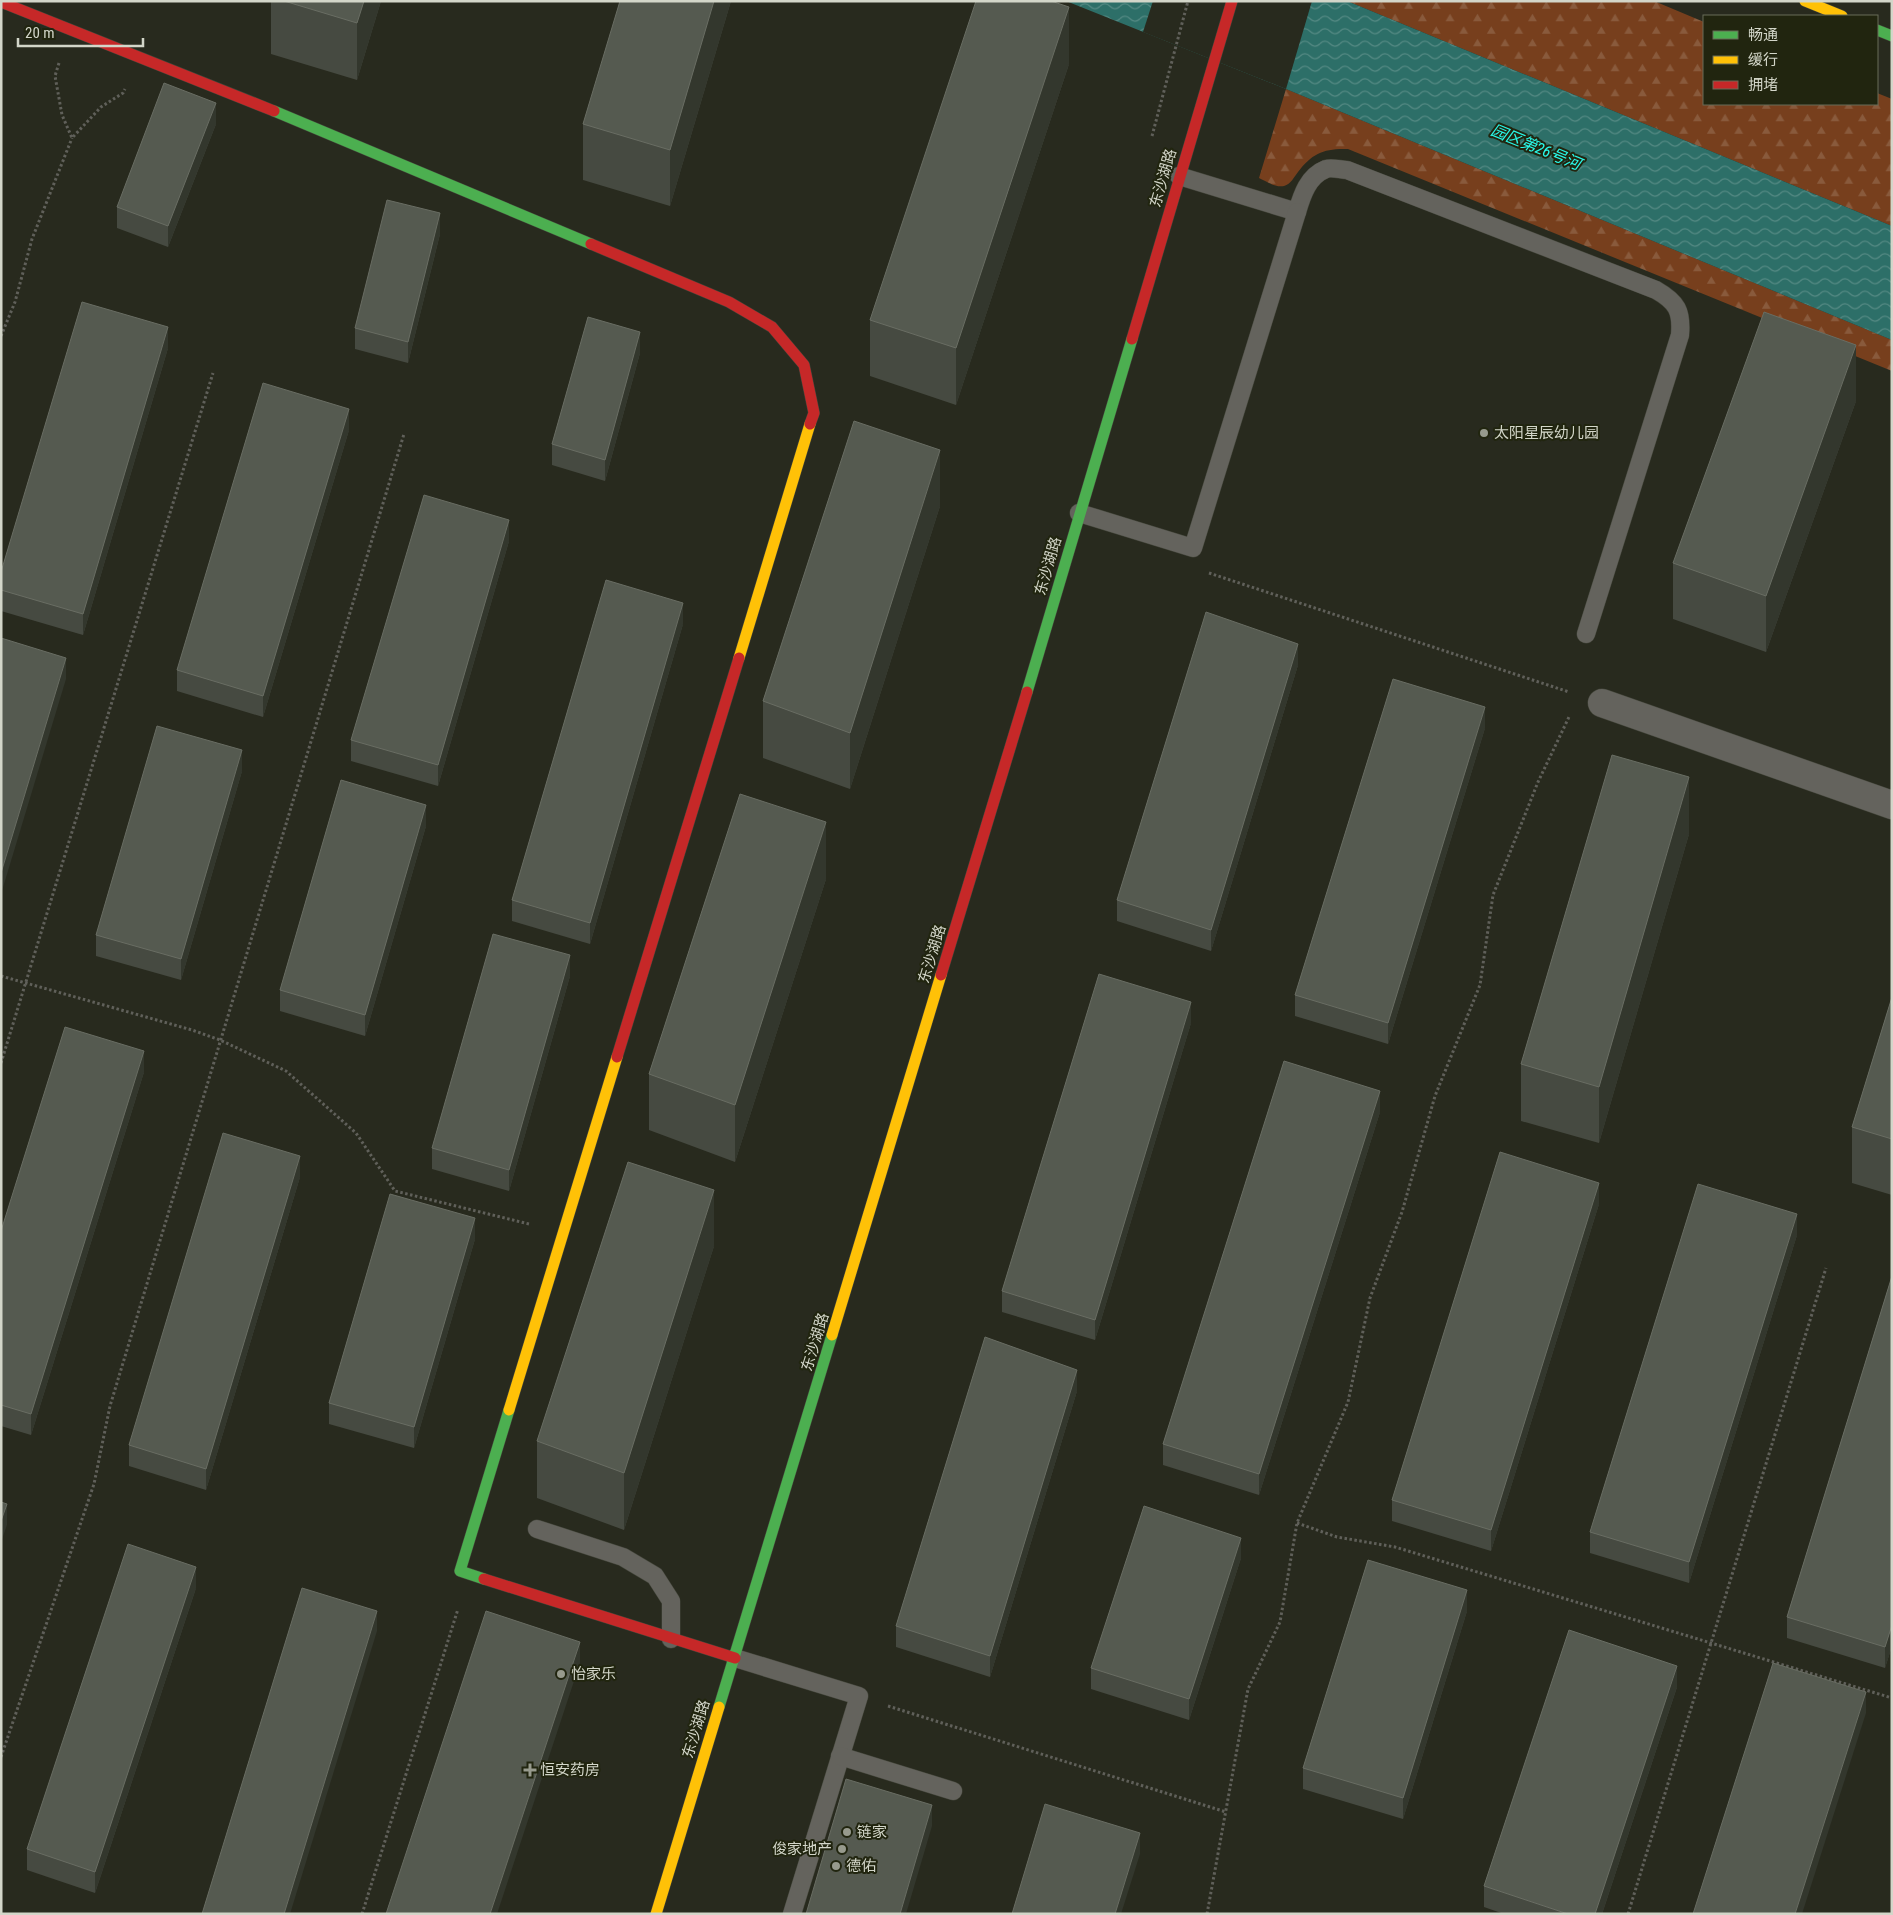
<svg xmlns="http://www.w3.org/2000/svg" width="1893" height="1915" font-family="'Roboto Condensed','Noto Sans SC',sans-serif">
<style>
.forest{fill:url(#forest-firs)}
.water{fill:url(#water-waves)}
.pier{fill:#282a1e}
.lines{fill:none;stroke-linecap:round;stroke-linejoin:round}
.lane-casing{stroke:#43453a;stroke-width:19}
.street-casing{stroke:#43453a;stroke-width:29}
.fast-casing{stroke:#43453a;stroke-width:12}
.slow-casing{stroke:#43453a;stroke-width:12}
.jam-casing{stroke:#43453a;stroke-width:12}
.path{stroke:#60605a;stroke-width:3;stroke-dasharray:2.5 2.5;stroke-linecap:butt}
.lane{stroke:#64635d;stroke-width:18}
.street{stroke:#64635d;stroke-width:28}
.fast{stroke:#4caf50;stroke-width:11}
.slow{stroke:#ffc107;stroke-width:11}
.jam{stroke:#c62828;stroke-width:11}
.wall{fill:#464a41}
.shaded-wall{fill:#33372d}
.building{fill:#555a50;stroke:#696d63}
.poi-dot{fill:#979a8d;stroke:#21250f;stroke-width:2}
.labels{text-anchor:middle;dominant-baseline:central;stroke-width:4;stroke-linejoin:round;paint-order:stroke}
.street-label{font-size:15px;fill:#d3d6c9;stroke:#21250f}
.poi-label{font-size:15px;fill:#d3d6c9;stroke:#21250f;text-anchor:start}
.water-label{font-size:16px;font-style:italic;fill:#29f8e9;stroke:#21250f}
</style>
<defs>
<pattern id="forest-firs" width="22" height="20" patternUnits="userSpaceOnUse" patternTransform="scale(1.25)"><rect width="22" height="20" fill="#773f1d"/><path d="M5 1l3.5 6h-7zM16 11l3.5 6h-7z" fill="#895a3c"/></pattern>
<pattern id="water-waves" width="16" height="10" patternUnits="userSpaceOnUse" patternTransform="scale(1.25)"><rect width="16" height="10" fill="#2d6f68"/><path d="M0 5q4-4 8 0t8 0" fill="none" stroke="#548983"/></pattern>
</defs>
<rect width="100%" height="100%" fill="#282a1e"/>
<g class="forest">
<polygon points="1347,1 1654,1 1704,22 1704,104 1877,104 1877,93 1892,99 1892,226"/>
<path d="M1286,89L1892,340V371L1348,149C1325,148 1312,153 1298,172C1294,177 1291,184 1284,186C1276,188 1266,181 1259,178Z"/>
</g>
<polygon class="water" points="1066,1 1347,1 1892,226 1892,340 1286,89"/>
<polygon class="pier" points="1153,1 1312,1 1286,89 1143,32"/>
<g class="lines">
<g class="lane-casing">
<g id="lane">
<path d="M1179,176L1297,212C1302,195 1308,176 1326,169C1332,167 1341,170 1347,170L1656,290C1677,302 1682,311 1680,335L1586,634"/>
<polyline points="1079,513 1193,548 1297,212"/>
<polyline points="537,1529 623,1557 655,1576 671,1601 671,1639"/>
<polyline points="735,1658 859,1696 792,1914"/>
<polyline points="840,1756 953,1791"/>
</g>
</g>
<g class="street-casing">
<polyline id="street" points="1602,703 1892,805"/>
</g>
<g class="fast-casing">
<g id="fast">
<polyline points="1877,30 1892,36"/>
<polyline points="274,111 591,244"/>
<polyline points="1027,692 1132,339"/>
<polyline points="484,1579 460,1571 509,1410"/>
<polyline points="719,1707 832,1335"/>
</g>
</g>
<g class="slow-casing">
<g id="slow">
<polyline points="1805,1 1842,16"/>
<polyline points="739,658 810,424"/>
<polyline points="832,1335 941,975"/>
<polyline points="509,1410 617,1057"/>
<polyline points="656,1914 719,1707"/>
</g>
</g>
<g class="jam-casing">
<g id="jam">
<polyline points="1,2 274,111"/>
<polyline points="591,244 729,302 772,327 804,365 814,413 810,424"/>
<polyline points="1132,339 1232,1"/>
<polyline points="941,975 1027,692"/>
<polyline points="617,1057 739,658"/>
<polyline points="484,1579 735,1658"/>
</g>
</g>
<g class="path">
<polyline points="59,63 55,76 62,115 72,138 101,107 123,93 125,89"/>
<polyline points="1152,136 1188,1"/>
<polyline points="1,336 15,302 32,239 72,138"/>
<polyline points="1209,573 1569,692"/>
<polyline points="1,976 192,1030 220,1040 286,1071 356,1133 395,1191 529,1224"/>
<polyline points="1,1063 213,373"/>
<polyline points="1297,1523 1337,1537 1395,1547 1892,1698"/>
<polyline points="888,1706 1226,1812"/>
<polyline points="1,1757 94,1484 110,1406 404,434"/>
<polyline points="362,1914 458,1609"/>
<polyline points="1207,1914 1248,1689 1280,1622 1297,1523 1348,1402 1370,1298 1402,1212 1435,1096 1480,985 1493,895 1538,782 1569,717"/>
<polyline points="1628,1914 1826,1268"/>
</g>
<use href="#lane" class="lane"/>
<use href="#street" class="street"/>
<use href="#fast" class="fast"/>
<use href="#slow" class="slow"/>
<use href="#jam" class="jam"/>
</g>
<g class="wall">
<polygon points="271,1 381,1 357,80 271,54"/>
<polygon points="731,1 670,206 583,180 583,124"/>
<polygon points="1069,64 956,405 870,376 870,320"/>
<polygon points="216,124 168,247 117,228 117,207"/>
<polygon points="440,234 408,363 355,349 355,328"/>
<polygon points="168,348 83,635 1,611 1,572"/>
<polygon points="640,353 605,481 552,465 552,444"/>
<polygon points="1856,401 1766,652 1673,619 1673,563"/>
<polygon points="349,430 263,717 177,691 177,670"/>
<polygon points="940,506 850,789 763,758 763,701"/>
<polygon points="509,541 438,786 351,761 351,740"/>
<polygon points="683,624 590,944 512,921 512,900"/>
<polygon points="1298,665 1211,951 1117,921 1117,900"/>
<polygon points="1485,728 1388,1044 1295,1016 1295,995"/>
<polygon points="242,771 181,980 96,956 96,935"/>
<polygon points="426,826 365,1036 280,1011 280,990"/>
<polygon points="1689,834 1599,1143 1521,1121 1521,1064"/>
<polygon points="826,879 735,1162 649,1130 649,1074"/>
<polygon points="570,976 509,1191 432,1169 432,1148"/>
<polygon points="1892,997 1892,1195 1852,1183 1852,1127"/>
<polygon points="1191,1023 1095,1340 1002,1312 1002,1291"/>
<polygon points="144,1072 31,1435 1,1426 1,1231"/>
<polygon points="1380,1112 1259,1495 1163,1465 1163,1444"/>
<polygon points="300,1177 206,1490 129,1466 129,1445"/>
<polygon points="1599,1204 1491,1551 1392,1521 1392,1500"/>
<polygon points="1797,1235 1689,1583 1590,1553 1590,1532"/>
<polygon points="475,1239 414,1448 329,1424 329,1403"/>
<polygon points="714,1246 624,1530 537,1498 537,1441"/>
<polygon points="1892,1276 1892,1646 1885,1668 1787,1638 1787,1617"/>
<polygon points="1077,1391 990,1677 896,1647 896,1626"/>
<polygon points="1241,1558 1189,1720 1091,1689 1091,1668"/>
<polygon points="196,1588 95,1893 27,1870 27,1849"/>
<polygon points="1467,1611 1403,1819 1303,1789 1303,1768"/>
<polygon points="1677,1687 1602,1914 1504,1914 1484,1907 1484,1886"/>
</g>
<g class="shaded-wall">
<polygon points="364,1 381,1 357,80 357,23"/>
<polygon points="714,1 731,1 670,206 670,150"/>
<polygon points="1069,7 1069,64 956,405 956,348"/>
<polygon points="216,103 216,124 168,247 168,226"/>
<polygon points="440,213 440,234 408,363 408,342"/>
<polygon points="168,327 168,348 83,635 83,614"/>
<polygon points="640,332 640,353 605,481 605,460"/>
<polygon points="1856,345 1856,401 1766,652 1766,596"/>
<polygon points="349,409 349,430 263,717 263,696"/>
<polygon points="940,450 940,506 850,789 850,733"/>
<polygon points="509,520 509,541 438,786 438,765"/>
<polygon points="683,603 683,624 590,944 590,923"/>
<polygon points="1298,644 1298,665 1211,951 1211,930"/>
<polygon points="66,658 66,679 1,894 1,873"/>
<polygon points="1485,707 1485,728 1388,1044 1388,1023"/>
<polygon points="242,750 242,771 181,980 181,959"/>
<polygon points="1689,777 1689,834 1599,1143 1599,1087"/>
<polygon points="426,805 426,826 365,1036 365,1015"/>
<polygon points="826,822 826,879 735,1162 735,1105"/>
<polygon points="570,955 570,976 509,1191 509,1170"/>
<polygon points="1191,1002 1191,1023 1095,1340 1095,1320"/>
<polygon points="144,1051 144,1072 31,1435 31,1414"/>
<polygon points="1380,1091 1380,1112 1259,1495 1259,1474"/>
<polygon points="300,1156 300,1177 206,1490 206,1469"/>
<polygon points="1599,1183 1599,1204 1491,1551 1491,1530"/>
<polygon points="714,1190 714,1246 624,1530 624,1473"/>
<polygon points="1797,1214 1797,1235 1689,1583 1689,1562"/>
<polygon points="475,1218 475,1239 414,1448 414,1427"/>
<polygon points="1077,1370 1077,1391 990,1677 990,1656"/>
<polygon points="7,1504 7,1525 1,1542 1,1521"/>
<polygon points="1241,1538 1241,1558 1189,1720 1189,1699"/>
<polygon points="196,1567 196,1588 95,1893 95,1872"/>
<polygon points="1467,1590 1467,1611 1403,1819 1403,1798"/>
<polygon points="377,1611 377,1631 290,1914 284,1914"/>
<polygon points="1892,1625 1892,1646 1885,1668 1885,1647"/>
<polygon points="580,1642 580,1663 497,1914 490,1914"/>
<polygon points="1677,1666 1677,1687 1602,1914 1595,1914"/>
<polygon points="1866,1692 1866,1713 1802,1914 1795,1914"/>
<polygon points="932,1805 932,1826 906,1914 900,1914"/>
<polygon points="1140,1833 1140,1854 1121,1914 1115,1914"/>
</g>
<g class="building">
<polygon points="284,1 364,1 357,23"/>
<polygon points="620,1 714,1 670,150 583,124"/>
<polygon points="976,1 1051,1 1069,7 956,348 870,320"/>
<polygon points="164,83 216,103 168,226 117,207"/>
<polygon points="387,200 440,213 408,342 355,328"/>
<polygon points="82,302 168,327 83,614 1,590 1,572"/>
<polygon points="1764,312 1856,345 1766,596 1673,563"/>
<polygon points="588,317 640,332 605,460 552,444"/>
<polygon points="263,383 349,409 263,696 177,670"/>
<polygon points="854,421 940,450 850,733 763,701"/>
<polygon points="424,495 509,520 438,765 351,740"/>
<polygon points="606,580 683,603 590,923 512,900"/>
<polygon points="1206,612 1298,644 1211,930 1117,900"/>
<polygon points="1,638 66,658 1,873"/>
<polygon points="1393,679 1485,707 1388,1023 1295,995"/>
<polygon points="157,726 242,750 181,959 96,935"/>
<polygon points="1612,755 1689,777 1599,1087 1521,1064"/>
<polygon points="341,780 426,805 365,1015 280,990"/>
<polygon points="740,794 826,822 735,1105 649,1074"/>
<polygon points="493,934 570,955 509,1170 432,1148"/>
<polygon points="1099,974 1191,1002 1095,1320 1002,1291"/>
<polygon points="1892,997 1892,1139 1852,1127"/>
<polygon points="65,1027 144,1051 31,1414 1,1405 1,1231"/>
<polygon points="1284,1061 1380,1091 1259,1474 1163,1444"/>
<polygon points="223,1133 300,1156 206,1469 129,1445"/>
<polygon points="1500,1152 1599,1183 1491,1530 1392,1500"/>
<polygon points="628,1162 714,1190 624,1473 537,1441"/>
<polygon points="1698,1184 1797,1214 1689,1562 1590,1532"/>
<polygon points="390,1194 475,1218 414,1427 329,1403"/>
<polygon points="1892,1276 1892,1625 1885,1647 1787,1617"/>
<polygon points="985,1337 1077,1370 990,1656 896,1626"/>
<polygon points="1,1502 7,1504 1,1521"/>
<polygon points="1144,1506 1241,1538 1189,1699 1091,1668"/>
<polygon points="128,1544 196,1567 95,1872 27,1849"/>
<polygon points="1368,1560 1467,1590 1403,1798 1303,1768"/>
<polygon points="302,1588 377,1611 284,1914 202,1914"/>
<polygon points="486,1611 580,1642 490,1914 386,1914"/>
<polygon points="1569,1630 1677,1666 1595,1914 1568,1914 1484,1886"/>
<polygon points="1773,1663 1866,1692 1795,1914 1693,1914"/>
<polygon points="846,1779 932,1805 900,1914 806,1914"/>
<polygon points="1045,1804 1140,1833 1115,1914 1012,1914"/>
</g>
<g class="poi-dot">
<circle cx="1484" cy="433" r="5"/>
<circle cx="561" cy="1674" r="5"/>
<path d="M527.5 1762.5h5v5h5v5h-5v5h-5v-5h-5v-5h5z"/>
<circle cx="847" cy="1832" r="5"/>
<circle cx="842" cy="1849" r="5"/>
<circle cx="836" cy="1866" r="5"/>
</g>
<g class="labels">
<g class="street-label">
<text transform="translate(1163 178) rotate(-74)">东沙湖路</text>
<text transform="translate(1048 566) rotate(-74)">东沙湖路</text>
<text transform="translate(932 954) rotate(-73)">东沙湖路</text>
<text transform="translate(815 1342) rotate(-73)">东沙湖路</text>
<text transform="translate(696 1729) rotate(-73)">东沙湖路</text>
</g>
<g class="poi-label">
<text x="1494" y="433">太阳星辰幼儿园</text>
<text x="571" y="1674">怡家乐</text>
<text x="540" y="1770">恒安药房</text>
<text x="857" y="1832">链家</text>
<text x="832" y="1849" text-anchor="end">俊家地产</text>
<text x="846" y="1866">德佑</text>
</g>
<g class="water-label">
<text transform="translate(1536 147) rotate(22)">园区第26号河</text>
</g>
</g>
<rect width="1893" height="1915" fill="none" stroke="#d3d6c9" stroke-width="5"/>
<rect x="1703" y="15" width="175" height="90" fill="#21250f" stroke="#686c59"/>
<rect x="1713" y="31" width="25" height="8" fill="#4caf50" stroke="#686c59"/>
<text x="1748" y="40" font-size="15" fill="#d3d6c9">畅通</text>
<rect x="1713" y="56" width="25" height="8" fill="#ffc107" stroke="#686c59"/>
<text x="1748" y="65" font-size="15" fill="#d3d6c9">缓行</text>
<rect x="1713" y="81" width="25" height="8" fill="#c62828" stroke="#686c59"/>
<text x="1748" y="90" font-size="15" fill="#d3d6c9">拥堵</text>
<path d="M18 38v8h125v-8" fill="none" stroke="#d3d6c9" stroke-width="2.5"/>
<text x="25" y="38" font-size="15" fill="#d3d6c9" stroke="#21250f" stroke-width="4" paint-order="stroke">20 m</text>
</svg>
